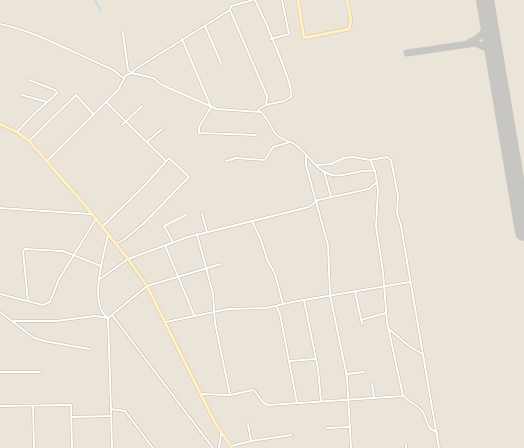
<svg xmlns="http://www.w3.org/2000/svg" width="524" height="448" font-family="'Roboto Condensed',sans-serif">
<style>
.residential{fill:#ebe4d8}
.parking{fill:#e8e6e2}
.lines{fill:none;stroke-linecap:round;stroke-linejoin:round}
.stream{stroke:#a3d9f8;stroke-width:1}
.taxiway{stroke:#c8c6c2;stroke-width:7}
.runway{stroke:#c8c6c2;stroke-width:18}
.street-casing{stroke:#c4baac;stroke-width:3}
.secondary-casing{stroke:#dbc697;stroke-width:4}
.street{stroke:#fff;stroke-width:2}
.secondary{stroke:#fff0cd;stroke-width:3}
</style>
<rect width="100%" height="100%" fill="#f7f3eb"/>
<rect class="residential" x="0" y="0" width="524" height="448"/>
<polygon class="parking" points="337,0 345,0 348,16 340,17"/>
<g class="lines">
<polyline class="stream" points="95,0 101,12"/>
<g class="taxiway">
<path d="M470,42C480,38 487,30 488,20"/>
<polyline points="407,53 476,43 488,49 495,61"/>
</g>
<polyline class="runway" points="485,0 524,232"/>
<g class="street-casing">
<g id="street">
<path d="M255,0C262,14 295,87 291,97L284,101L266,105"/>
<polyline points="230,10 231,6 253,0"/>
<path d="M0,24C38,32 74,53 109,68C115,70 119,76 124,78"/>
<polyline points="205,26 221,63"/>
<path d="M123,33L128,70L132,73L153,78L162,85L217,109L261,112C267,117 270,126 275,133C280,140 289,140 296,145C308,154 317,172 332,175C346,178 360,168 375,171"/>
<polyline points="182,39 211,107 199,127 199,133 256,135"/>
<polyline points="271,39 289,34 282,0"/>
<polyline points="22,95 47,102"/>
<polyline points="106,102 166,161"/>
<polyline points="122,125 142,106"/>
<polyline points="17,132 33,115 57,93 55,90 29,80"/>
<polyline points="29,141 76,95 94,115"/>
<polyline points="147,142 162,129"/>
<polyline points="306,155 306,165 328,245 330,295 347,377 351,448"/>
<polyline points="47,161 118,90 126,75 132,73 134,70 230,10 267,96 266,105 259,109 258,112"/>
<polyline points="226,161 236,158 265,160 273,147 290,142"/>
<polyline points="317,165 331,164 344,158 353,157 370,160 387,157 391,160 398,196 397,213 401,226 439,448"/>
<polyline points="324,171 331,197"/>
<polyline points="0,208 90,214"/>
<polyline points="202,214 207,232"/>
<polyline points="252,221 261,240 267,259 275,274 283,304"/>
<polyline points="102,227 147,183 169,158 189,177 144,223 125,239 116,244"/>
<polyline points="197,234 213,294 215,323 230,395"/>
<polyline points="173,242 164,226 186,215"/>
<polyline points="165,245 194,315"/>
<polyline points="100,279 128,259 188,237 309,207 318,200 369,189 377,182"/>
<polyline points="355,291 362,324"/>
<polyline points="0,294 43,305 50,302 59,279 96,219"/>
<polyline points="304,300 318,369 321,401"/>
<polyline points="28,301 23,251 25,249 63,251 101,266"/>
<polyline points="276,306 280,314 297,403"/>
<polyline points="0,312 34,338 44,341 89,349"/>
<polyline points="112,315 213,448"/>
<polyline points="361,320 386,313"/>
<path d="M14,321H56L95,316L108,318C88,306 104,254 108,235"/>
<polyline points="166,322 228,309 267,308 292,302 410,282"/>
<polyline points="389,329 409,346 421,353"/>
<polyline points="289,361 316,359"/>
<polyline points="0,372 40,372"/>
<polyline points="346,374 364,372"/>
<polyline points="372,384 374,397"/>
<path d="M201,394L230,395L253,390C260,394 259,403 269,405L403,396L387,322L383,272L376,226L378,190L375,171L370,160"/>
<path d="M403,395C408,402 418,405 423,412C428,421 426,429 437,432"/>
<polyline points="0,406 71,405 72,448"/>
<polyline points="33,406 34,448"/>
<polyline points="111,409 112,448"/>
<polyline points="72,417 111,416"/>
<polyline points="248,424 251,441"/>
<polyline points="327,428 349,427"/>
<polyline points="406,445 406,448"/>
<polyline points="231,446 251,441 292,435"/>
<polyline points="153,448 125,411 111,409 108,318 147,286 221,264"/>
<polyline points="219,448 221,434"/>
</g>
</g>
<g class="secondary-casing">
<g id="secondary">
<polyline points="298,0 304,38 349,29 351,21 347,0"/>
<polyline points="0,124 17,132 29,141 83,203 128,259 147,286 215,423 232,448"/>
</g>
</g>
<use href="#street" class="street"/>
<use href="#secondary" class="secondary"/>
</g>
</svg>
